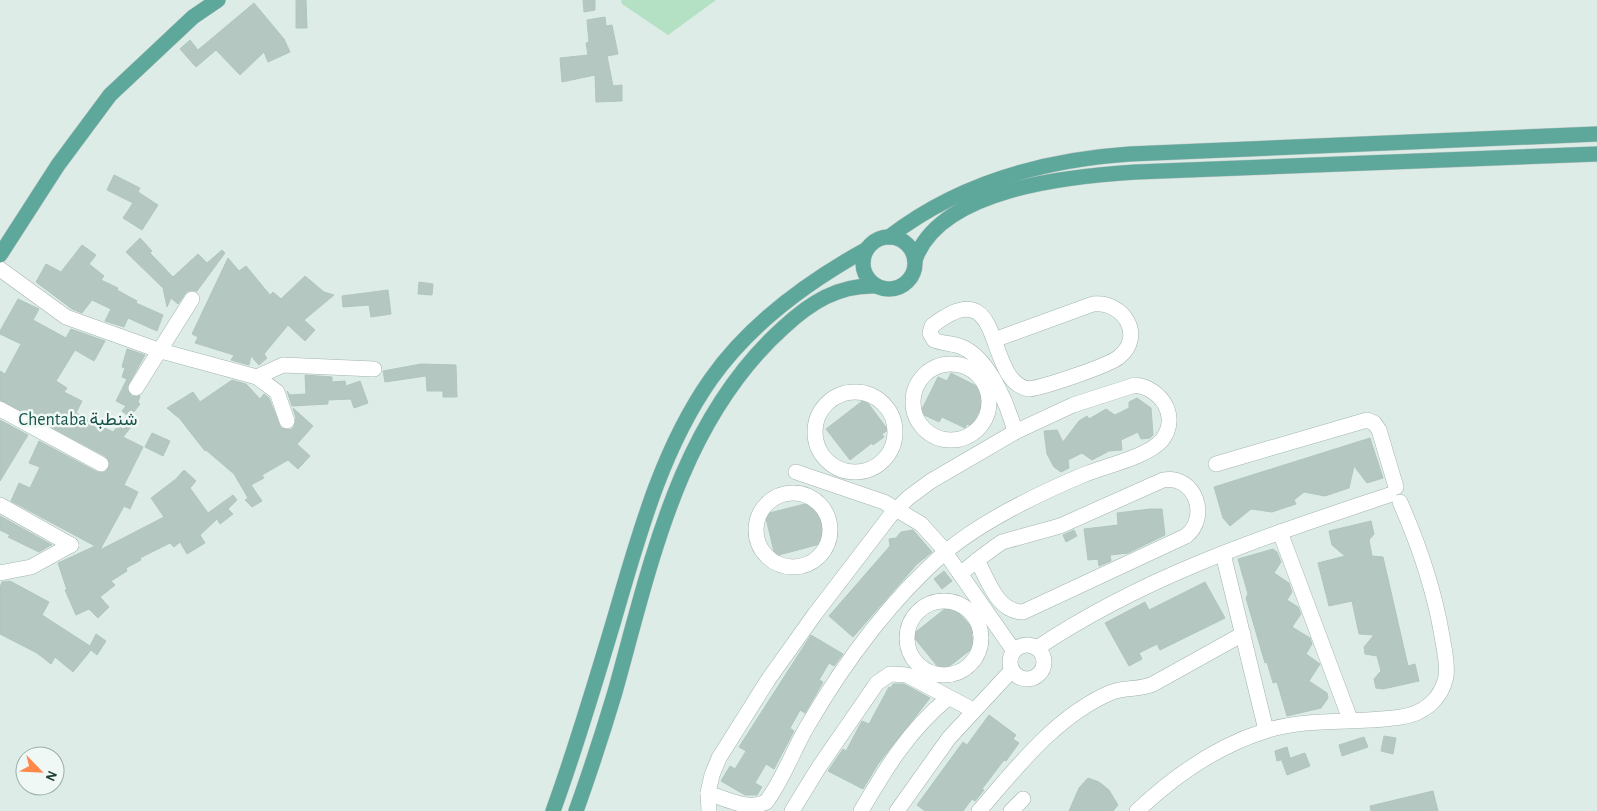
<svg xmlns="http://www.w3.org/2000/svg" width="1597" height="811" font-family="'Alegreya Sans',Vazirmatn,sans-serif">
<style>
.green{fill:#b4e0c4}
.building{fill:#b4c7c0;stroke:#b0c6bf}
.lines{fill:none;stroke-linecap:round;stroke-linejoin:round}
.minor-casing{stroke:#a1b4af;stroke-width:16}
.major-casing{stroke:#c0c9c7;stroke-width:16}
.minor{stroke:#fff;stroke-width:15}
.major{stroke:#5ea79b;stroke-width:15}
.labels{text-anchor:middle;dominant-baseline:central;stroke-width:5;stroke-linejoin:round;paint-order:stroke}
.quarter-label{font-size:18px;fill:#185249;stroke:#eff8f5}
</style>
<rect width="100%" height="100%" fill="#deece7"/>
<polygon class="green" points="621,0 716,0 668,35 622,4"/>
<g class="building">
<polygon points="296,0 306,0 307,28 296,28"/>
<polygon points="583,0 595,0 595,10 584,12"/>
<polygon points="254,3 284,39 290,52 268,62 264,52 240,75 216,50 196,67 180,49 190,40 198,50"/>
<polygon points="605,17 606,26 612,25 618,54 607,56 613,86 622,85 622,101 596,102 595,75 562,82 560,58 588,55 586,43 589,42 587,20"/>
<polygon points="114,175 140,188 138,192 158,205 142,230 123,218 133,203 107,190"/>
<polygon points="140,238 152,251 150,253 173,277 198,254 207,263 222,250 225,253 197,291 187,291 178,304 171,298 167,307 163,288 126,252"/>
<polygon points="82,245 96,255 89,264 104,276 101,280 118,288 117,290 137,301 136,303 163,315 157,331 128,318 124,327 105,321 111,309 92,300 82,313 72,309 36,282 46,264 61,272"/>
<polygon points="228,258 239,271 246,266 270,295 273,292 281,299 305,276 324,292 334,295 304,320 315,330 305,341 288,325 264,354 267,358 259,365 251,356 249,365 231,360 234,355 195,343 198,337 192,334"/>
<polygon points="419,282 433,284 432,295 418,294"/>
<polygon points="388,290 391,314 371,317 369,305 343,307 342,296"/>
<polygon points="18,299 39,309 33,320 66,338 71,329 105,341 94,361 75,350 56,381 67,388 64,392 82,401 76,413 113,432 126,417 134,423 123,437 143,447 124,485 138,492 130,509 124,506 100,550 164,517 151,498 176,479 184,470 196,481 190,488 208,513 233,495 237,500 228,509 233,514 220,524 217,519 200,535 205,543 187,554 180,542 174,547 170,543 140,558 141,560 126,568 127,571 111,581 115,585 100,597 109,607 98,618 89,609 76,615 65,590 67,590 58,563 95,546 11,501 19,483 30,488 40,467 29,463 39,441 97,472 105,472 110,464 105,456 0,400 0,371 5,374 21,344 0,334 0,331"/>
<polygon points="127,349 145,355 127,387 131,396 140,396 138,402 140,404 130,417 122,411 126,406 116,401 127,379 122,377 125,368 122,367"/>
<polygon points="421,364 456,365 457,397 443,397 443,391 427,391 426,376 385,382 383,371"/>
<polygon points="951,373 986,391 982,400 984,401 972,426 967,424 965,428 942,417 939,422 920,413 938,377 947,381"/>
<polygon points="305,375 332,377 332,382 345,381 346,386 360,381 368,403 354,408 351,399 328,400 328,404 292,406 287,391 290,395 306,394"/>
<polygon points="232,380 246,384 260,399 264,394 269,398 281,428 290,430 294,427 296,418 293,408 313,426 297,444 310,456 298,469 288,460 262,475 264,478 251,485 262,501 252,507 245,500 248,498 234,474 206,450 205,451 180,419 167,408 193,392 200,402"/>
<polygon points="1137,398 1151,408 1153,435 1150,438 1141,439 1138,432 1121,440 1122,450 1109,451 1092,460 1082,453 1068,460 1069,468 1061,472 1054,467 1047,454 1044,431 1057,430 1063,442 1079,421 1087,416 1089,419 1106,409 1115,415 1129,408 1129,402"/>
<polygon points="865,399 888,430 882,434 884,437 873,445 872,443 850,460 826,429"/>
<polygon points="0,420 28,435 0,481"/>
<polygon points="152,433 170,441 163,456 145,447"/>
<polygon points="1370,438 1383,478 1367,483 1354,466 1349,488 1325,496 1304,492 1294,500 1296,504 1272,512 1251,509 1230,526 1223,518 1214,487"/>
<polygon points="813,502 815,509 818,508 822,521 825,534 822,534 824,543 775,556 765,514"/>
<polygon points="1150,509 1162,509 1165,535 1128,553 1110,555 1111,561 1099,566 1098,559 1088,560 1084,529 1118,525 1117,513"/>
<polygon points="0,516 52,545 51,545 39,552 8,537 10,535 0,530"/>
<polygon points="1371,521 1374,534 1369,540 1372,556 1383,557 1408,666 1415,664 1419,681 1383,689 1376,688 1374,679 1381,671 1377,656 1365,654 1364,647 1374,635 1359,634 1352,601 1329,606 1318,563 1345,556 1332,545 1329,531"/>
<polygon points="913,530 932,552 917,564 853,637 829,616 890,546 889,539 896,538 901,532"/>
<polygon points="1074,530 1077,536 1066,542 1063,535"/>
<polygon points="1273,549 1277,552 1281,562 1274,573 1289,583 1292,592 1287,600 1298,607 1301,614 1292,627 1310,638 1312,644 1306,654 1320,664 1309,681 1327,693 1328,698 1321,708 1287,716 1277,682 1273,683 1267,662 1265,663 1246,598 1248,594 1238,559"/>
<polygon points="944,571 952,581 942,589 934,579"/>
<polygon points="10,581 49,602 42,615 90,646 96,634 106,641 97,655 91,650 73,672 55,657 51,664 37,653 0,634 0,587 2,582"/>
<polygon points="1205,582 1225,618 1160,650 1157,644 1139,653 1142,659 1129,666 1105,623 1145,602 1149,610"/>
<polygon points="951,604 975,631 971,635 978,644 942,672 912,635"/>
<polygon points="811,635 843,654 834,666 829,663 819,680 823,682 805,713 800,710 790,728 794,731 774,769 766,764 755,783 762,787 757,795 745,795 721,781 730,766 735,769 746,751 739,747"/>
<polygon points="893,684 904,684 930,698 878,764 863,789 828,771 843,749 846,751 862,721 869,724 889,687 891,688"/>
<polygon points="989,715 1016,735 1013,739 1019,743 1006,761 1004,760 982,789 984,790 975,801 972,799 963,811 925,811 917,805 963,742 967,745"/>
<polygon points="1384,736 1396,738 1393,754 1381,751"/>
<polygon points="1364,737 1368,747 1342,756 1339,745"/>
<polygon points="1287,747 1290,758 1277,761 1275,751"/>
<polygon points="1305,753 1310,766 1287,775 1282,761"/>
<polygon points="1088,778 1099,782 1109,790 1118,805 1113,811 1069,811 1079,788"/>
<polygon points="1433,791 1438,811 1371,811 1370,806"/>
</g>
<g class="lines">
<g class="minor-casing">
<g id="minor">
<polyline points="0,269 66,317 161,351 257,377 283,365 374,369"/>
<path d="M994,340L1093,304C1124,301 1145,336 1119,357C1108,366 1044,387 1029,389C983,382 1007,267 932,326L930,333L934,340C943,344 954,343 964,348C990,361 1008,405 1015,432"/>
<circle cx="951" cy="402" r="38"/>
<polyline points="257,377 277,392 287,421"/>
<path d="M1135,385C1161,388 1180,416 1162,440C1148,457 1104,466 1083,475C1038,494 981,522 944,553C890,601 844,663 808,725C794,748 782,782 766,802C748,811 726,799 708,793L712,775L719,758L768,680L815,614L890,516L908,498L931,481L1015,432L1073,405Z"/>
<polyline points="136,388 192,299"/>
<circle cx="855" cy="432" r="40"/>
<polyline points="0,409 101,464"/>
<polyline points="1216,464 1367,420 1374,423 1379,430 1396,487"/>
<polyline points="796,472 884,502 921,524 940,545 1014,651"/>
<circle cx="793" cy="530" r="37"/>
<polyline points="0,505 71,545"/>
<polyline points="1280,532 1350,719"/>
<polyline points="1223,554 1266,730"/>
<polyline points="0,573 31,567 71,545"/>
<path d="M960,574C974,563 987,552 1002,542L1060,526L1163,480C1195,474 1210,517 1186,536L1023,612C997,612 988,580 977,560"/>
<circle cx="944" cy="638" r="37"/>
<circle cx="1027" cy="662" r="17"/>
<path d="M1037,648C1148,574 1264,537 1389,495"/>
<polyline points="708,793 709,811"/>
<polyline points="792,811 819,767 877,683 890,674 907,675 973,710"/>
<path d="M861,811C886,768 909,730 948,698"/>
<polyline points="897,811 949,738 1012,670"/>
<path d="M979,811C1017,767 1057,715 1112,692C1126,687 1140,690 1153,684L1243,634"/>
<polyline points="1011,811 1023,799"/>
<path d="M1137,811C1173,777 1217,746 1265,731C1309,717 1356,724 1401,717C1423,714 1441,700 1446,677C1448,663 1444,649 1442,636C1434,589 1419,545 1400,502"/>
</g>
</g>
<g class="major-casing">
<g id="major">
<circle cx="889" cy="263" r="26"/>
<path d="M889,237C959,183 1042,160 1130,154L1597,134"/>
<polyline points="0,255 58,165 110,95 193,17 218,0"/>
<path d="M915,260C940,188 1071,176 1136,172L1597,154"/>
<path d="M553,811C576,748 595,684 614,620C638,538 661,450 711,379C749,325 809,281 867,249"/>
<path d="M576,811C590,772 603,732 615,692C651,563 679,421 784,327C810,303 838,285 874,286"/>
</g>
</g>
<use href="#minor" class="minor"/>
<use href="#major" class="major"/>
</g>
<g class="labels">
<g class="quarter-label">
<text x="78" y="420">Chentaba شنطبة</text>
</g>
</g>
<g transform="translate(40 771) rotate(114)"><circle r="24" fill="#eff8f5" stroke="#9baea9"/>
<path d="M0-4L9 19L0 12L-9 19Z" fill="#ff8749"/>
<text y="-8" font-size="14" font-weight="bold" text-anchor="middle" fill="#1e3e38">N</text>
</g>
</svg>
